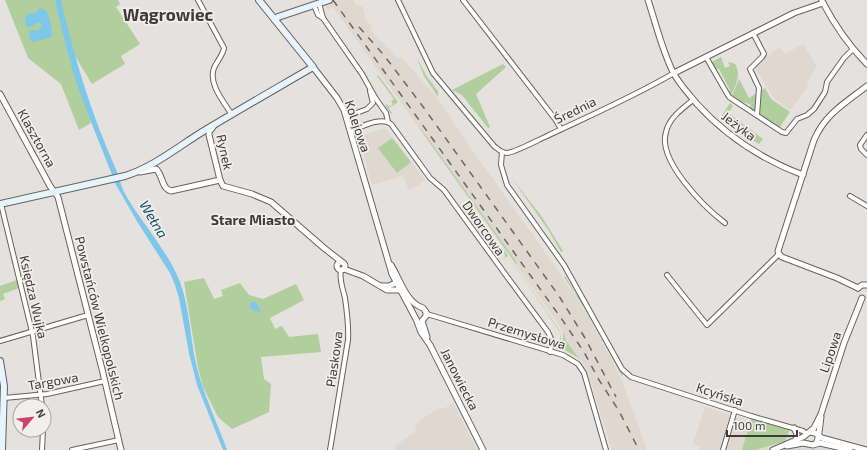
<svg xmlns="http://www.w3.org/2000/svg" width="867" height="450" font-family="'Exo 2',sans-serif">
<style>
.built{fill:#e0d7ce}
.green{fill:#b0cf9c}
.water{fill:#7cc7ea}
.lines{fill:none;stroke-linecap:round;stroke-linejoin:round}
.minor-casing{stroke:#656260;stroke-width:6}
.tertiary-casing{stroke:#656260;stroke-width:7}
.secondary-casing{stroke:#656260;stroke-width:8}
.minor{stroke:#fff;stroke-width:4}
.tertiary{stroke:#fff;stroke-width:5}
.secondary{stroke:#e7f4fc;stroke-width:6}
.rail{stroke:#6a6866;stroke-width:1.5;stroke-dasharray:7 7;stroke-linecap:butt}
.labels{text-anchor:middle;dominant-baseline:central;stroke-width:3.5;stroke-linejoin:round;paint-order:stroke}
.street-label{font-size:13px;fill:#3d3c3a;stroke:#f2eeeb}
.water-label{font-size:14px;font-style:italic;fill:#114e67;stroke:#f2eeeb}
.neighbourhood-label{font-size:14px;font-weight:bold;fill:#3d3c3a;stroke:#f2eeeb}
.district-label{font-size:17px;font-weight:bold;fill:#3d3c3a;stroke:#f2eeeb}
</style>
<rect width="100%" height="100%" fill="#e4e1de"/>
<g class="built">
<polygon points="320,0 353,0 357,6 363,7 366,20 372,26 370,28 378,38 398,58 401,57 438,99 468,144 552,262 588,316 610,356 622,381 647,450 612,450 587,370 581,360 566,341 563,332 555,319 427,137 417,125 333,7 328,9"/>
<polygon points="803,44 817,66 808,80 807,88 790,110 773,97 754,66 780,47 785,54"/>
<polygon points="383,129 387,130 425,180 417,186 409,190 403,176 372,185 359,138 360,136"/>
<polygon points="453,403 477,450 396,450 395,446 417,430 414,425 437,409 445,408"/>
<polygon points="705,407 838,450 698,450 700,446 693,444"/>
</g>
<g class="green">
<polygon points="5,0 118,0 120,4 116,7 140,44 121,56 125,64 92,84 69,46 91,123 79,130 61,84 28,58"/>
<path d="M721,57L725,68L730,66L728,62L735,64C742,76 735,86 730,98L727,95L730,90L719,69L713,70L710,63Z"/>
<polygon points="417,58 427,77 438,91 438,97 424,76"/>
<polygon points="503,64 506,67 476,94 490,127 488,128 462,95 452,90"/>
<polygon points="378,75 398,102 389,108 392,113 391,114 385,105 387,104 389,107 393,104 391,101 394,99 377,76"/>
<path d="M739,79L749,98L765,88L771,99L790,112L778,130L748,110L751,105C744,101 739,103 731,98Z"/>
<polygon points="730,103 733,106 728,113 763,139 759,144 740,133 721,117"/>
<polygon points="417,125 427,137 517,263 516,264 555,319 563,332 566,341 582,362 577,357 563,349 563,332 555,319"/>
<polygon points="392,138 411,162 397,173 378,148"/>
<polygon points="511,177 542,217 563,251 561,252 549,231"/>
<polygon points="504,250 560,331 561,334 560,345 558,345 561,334 560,332 508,256 499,261 505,257"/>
<polygon points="565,276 576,294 578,295 623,375 622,376 591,318 564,277"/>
<polygon points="204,278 214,299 223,296 221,290 240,283 249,295 263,299 296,284 304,300 270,318 275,329 282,326 289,337 318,334 321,352 261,357 264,379 271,384 269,412 232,429 218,417 203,387 198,368 184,282"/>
<polygon points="17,280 19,288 3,294 5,299 0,301 0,286"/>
<polygon points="752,417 790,429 785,441 755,450 742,450"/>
</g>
<g class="water">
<path d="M55,0H61C74,57 91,113 115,167C119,175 120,184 124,192C141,223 167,249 180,282C190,309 190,340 197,368C204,396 217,422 227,450H223L197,385L189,353L179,298L175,285L170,273L138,223L116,185L84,104L73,72L64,38Z"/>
<path d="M40,8C42,9 44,9 46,11C50,15 53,33 51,37L33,42L29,37L30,31C36,29 39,33 42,26L40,23H36L34,26L28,27L26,26L25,18L28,14L36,13Z"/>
<polygon points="251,302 256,302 261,312 254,311 250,308"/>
</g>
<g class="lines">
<g class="minor-casing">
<g id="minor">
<path d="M198,0L224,48C223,55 217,61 214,68C208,84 224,102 232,115"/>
<path d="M398,0L433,73L494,146C498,149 501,153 507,153C516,152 538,140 547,136C589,116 633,97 674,73"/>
<polyline points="463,0 555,119 561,129"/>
<polyline points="319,3 323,18 362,74 376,99 386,113 388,122"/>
<polyline points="314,5 318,15 323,18"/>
<polyline points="753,33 764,54 762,57 750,69 759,88 757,115"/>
<polyline points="706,57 729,97 782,132 786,133 797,119 807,115 814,109 825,92 827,82 844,58 853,49"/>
<path d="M693,100C683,108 669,118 666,132C657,160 704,207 725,223"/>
<polyline points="346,117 367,109 373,103 370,91"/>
<path d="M350,131C361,127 381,116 391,124L430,178L444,190L508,278L548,332L552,341L550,352"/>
<polyline points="867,135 860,145 861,149 867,155"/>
<polyline points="502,152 501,165 507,185 564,265 622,369 631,377 751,416 803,431 807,434"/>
<polyline points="850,196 867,206"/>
<polyline points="1,204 33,336 42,406"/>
<polyline points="667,275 707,325 779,254"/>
<polyline points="427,314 563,355 578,364 584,373 606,450"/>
<polyline points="0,341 88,315"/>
<polyline points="4,398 47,394 105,381"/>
<polyline points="42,450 43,430"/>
<polyline points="72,450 119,440"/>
<path d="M330,450L348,340C349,326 347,312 345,298C343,289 339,280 341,270"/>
<polyline points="723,450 735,410"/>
</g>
</g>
<g class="tertiary-casing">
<g id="tertiary">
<path d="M648,0C656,24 662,50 673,72C679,84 689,94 697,104C727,137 761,159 803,175"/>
<path d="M822,1C834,24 848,45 867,64"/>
<polyline points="313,67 337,98 344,110 392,274 416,319 421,332 430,345 483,450"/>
<polyline points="674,73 794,13 823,3"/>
<polyline points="0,94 50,186 58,197 102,369 121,450"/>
<polyline points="213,127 209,132 209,135 220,180 223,186 252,194 271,202 324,248 342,262"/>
<path d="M140,172L156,169C163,175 161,188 171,191L220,180"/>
<circle cx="341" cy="266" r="4"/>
<path d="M391,265C400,279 406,303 423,308L426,312V316L422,321"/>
<polyline points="344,269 363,276 387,290 400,290"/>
<polyline points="381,286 389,286 398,282"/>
<path d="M858,288L837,278L782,257L779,254L778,251L814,140C825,114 845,103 867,86"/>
<polyline points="858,288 862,285 867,285"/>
<polyline points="422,321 427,337"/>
<polyline points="794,428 797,434 796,440"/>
<polyline points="810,432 815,433 822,438 866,450"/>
<path d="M816,443C819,440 820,423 821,417"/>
<polyline points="787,446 803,443 813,445 820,443 850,450"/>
<polyline points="773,450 803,437 814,428 821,414 844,343 862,298"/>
</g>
</g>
<g class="secondary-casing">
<g id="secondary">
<polyline points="275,20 278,17 329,0"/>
<path d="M0,204L125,176C156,166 180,145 207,129C242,108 277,88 313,67L259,0"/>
<polyline points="0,361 4,386 2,450"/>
</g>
</g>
<use href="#minor" class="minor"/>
<use href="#tertiary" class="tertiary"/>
<use href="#secondary" class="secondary"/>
<g class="rail">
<polyline points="333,0 561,318 584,352 599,380 619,411 639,450"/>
<polyline points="359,27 383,54 421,104 559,296 585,338 616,397"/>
</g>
</g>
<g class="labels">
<g class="street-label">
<text transform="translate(575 110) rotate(-26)">Średnia</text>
<text transform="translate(358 126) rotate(71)">Kolejowa</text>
<text transform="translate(739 126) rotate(37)">Jeżyka</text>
<text transform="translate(37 138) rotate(61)">Klasztorna</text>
<text transform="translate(225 152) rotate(78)">Rynek</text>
<text transform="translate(484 228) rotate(55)">Dworcowa</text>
<text transform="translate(34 297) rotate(77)">Księdza Wujka</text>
<text transform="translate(100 318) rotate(76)">Powstańców Wielkopolskich</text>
<text transform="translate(527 333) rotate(17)">Przemysłowa</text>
<text transform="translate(830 352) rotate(-71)">Lipowa</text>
<text transform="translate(334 359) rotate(-82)">Piaskowa</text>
<text transform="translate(460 379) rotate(63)">Janowiecka</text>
<text transform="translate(53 381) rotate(-10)">Targowa</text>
<text transform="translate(720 394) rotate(18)">Kcyńska</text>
</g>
<g class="water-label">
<text transform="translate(154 219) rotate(59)">Wełna</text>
</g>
<g class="neighbourhood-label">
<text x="253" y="219">Stare Miasto</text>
</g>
<g class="district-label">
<text x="168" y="14">Wągrowiec</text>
</g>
</g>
<g transform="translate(32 418) rotate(62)"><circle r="19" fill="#f2eeeb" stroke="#aaa7a4"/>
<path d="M0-3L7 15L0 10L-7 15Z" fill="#cf4270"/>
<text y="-6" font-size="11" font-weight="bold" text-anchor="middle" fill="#3d3c3a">N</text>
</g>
<path d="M727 430v6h70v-6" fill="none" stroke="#3d3c3a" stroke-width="2"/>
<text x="733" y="430" font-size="12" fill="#3d3c3a" stroke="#f2eeeb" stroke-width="3" paint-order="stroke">100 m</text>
</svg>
